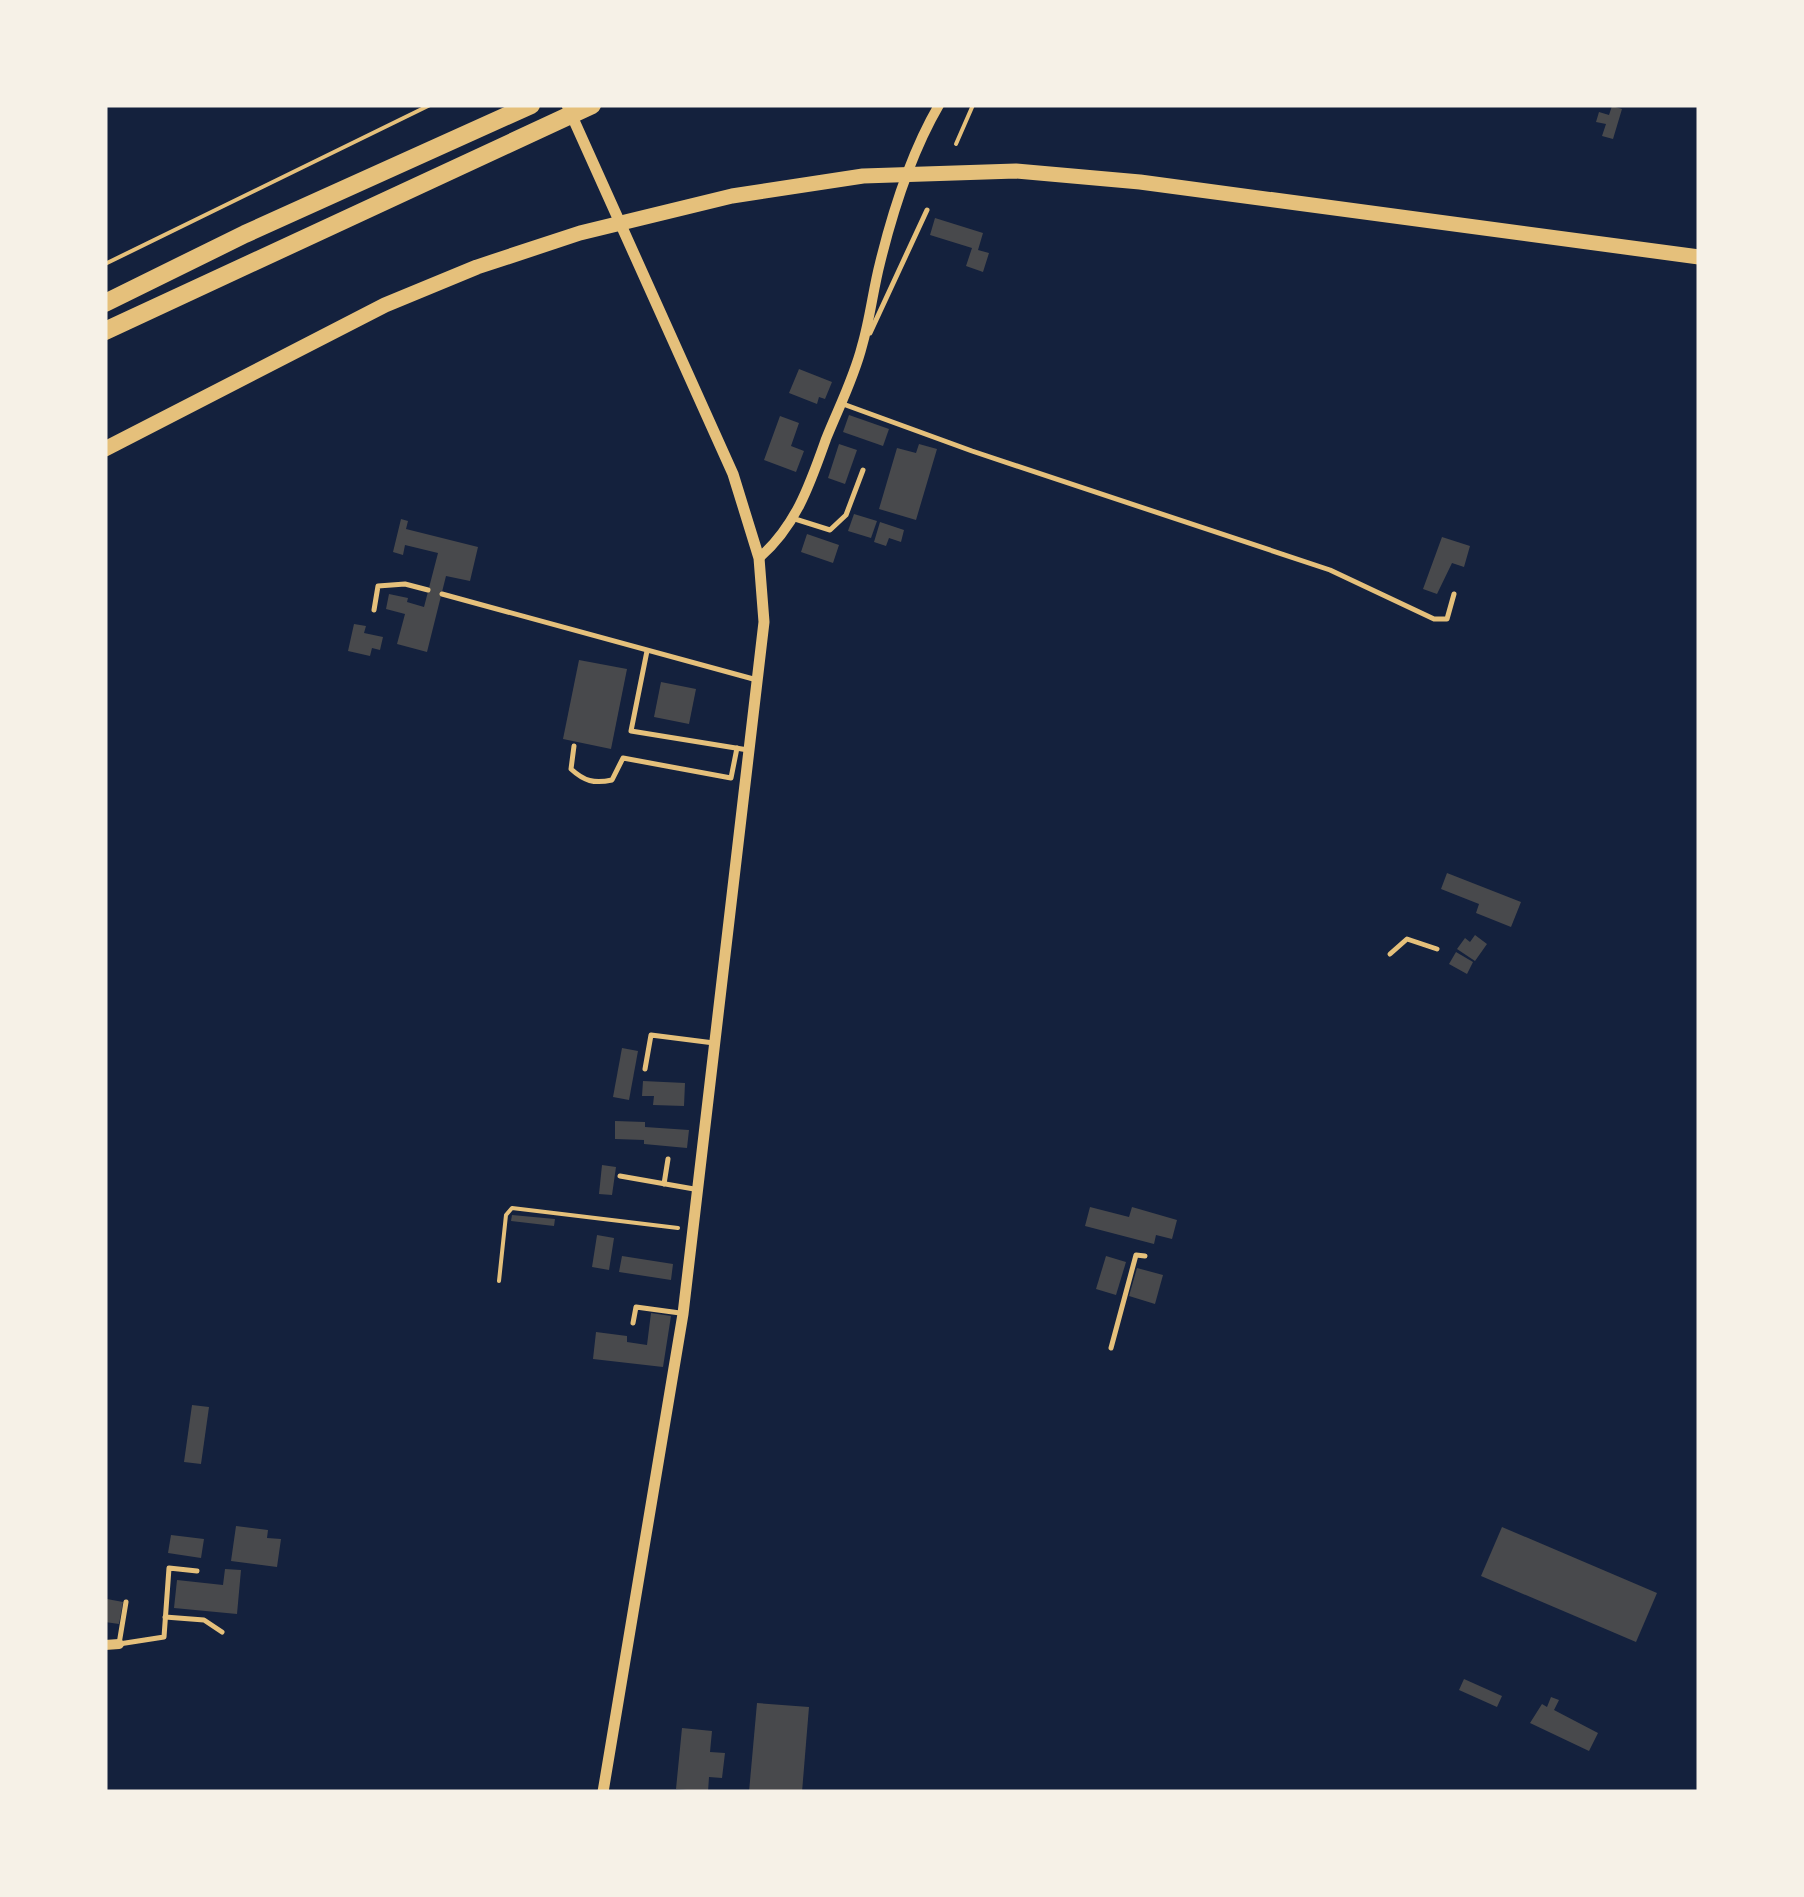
<svg xmlns="http://www.w3.org/2000/svg" width="1804" height="1897" font-family="Arial,sans-serif">
<style>
.building{fill:#48494c}
.lines{fill:none;stroke-linecap:round;stroke-linejoin:round}
.path{stroke:#e5c07b;stroke-width:4}
.service{stroke:#e5c07b;stroke-width:5}
.minor{stroke:#e5c07b;stroke-width:10}
.tertiary{stroke:#e5c07b;stroke-width:11}
.trunk{stroke:#e5c07b;stroke-width:15}
.motorway{stroke:#e5c07b;stroke-width:18}
</style>
<rect width="100%" height="100%" fill="#14213d"/>
<g class="building">
<polygon points="1612,106 1622,109 1613,139 1602,136 1606,124 1596,122 1599,112 1609,115"/>
<polygon points="935,218 983,233 978,250 989,253 983,272 966,266 972,248 930,235"/>
<polygon points="799,369 832,382 825,399 819,397 817,404 789,393"/>
<polygon points="849,415 889,429 883,446 843,432"/>
<polygon points="780,416 799,423 791,446 804,451 796,472 764,460"/>
<polygon points="839,444 857,450 845,484 828,478"/>
<polygon points="919,444 937,449 916,520 879,509 897,448 916,453"/>
<polygon points="854,514 877,521 871,538 848,531"/>
<polygon points="401,519 408,521 406,529 478,547 470,581 446,576 427,652 397,644 405,614 386,609 389,594 408,598 407,602 424,607 438,553 405,545 403,555 393,552"/>
<polygon points="880,522 904,530 901,542 889,538 886,546 874,542"/>
<polygon points="807,534 839,545 833,563 801,552"/>
<polygon points="1442,537 1470,546 1464,567 1452,563 1437,594 1423,589"/>
<polygon points="354,624 366,626 364,633 383,637 380,650 372,648 370,656 348,651"/>
<polygon points="579,660 627,669 611,749 563,739"/>
<polygon points="661,682 696,689 689,724 654,717"/>
<polygon points="1447,873 1521,902 1511,927 1476,913 1479,904 1441,889"/>
<polygon points="1475,935 1487,944 1475,961 1457,949 1465,938 1470,942"/>
<polygon points="1456,952 1473,962 1467,974 1449,964"/>
<polygon points="622,1048 638,1051 629,1100 613,1097"/>
<polygon points="643,1081 685,1083 684,1106 653,1105 654,1096 642,1096"/>
<polygon points="615,1121 645,1122 645,1127 689,1130 687,1148 644,1144 644,1140 615,1139"/>
<polygon points="602,1165 616,1167 612,1195 599,1194"/>
<polygon points="1090,1207 1129,1217 1132,1207 1177,1220 1172,1239 1156,1235 1154,1244 1085,1226"/>
<polygon points="512,1215 555,1219 554,1226 511,1221"/>
<polygon points="597,1235 614,1238 609,1270 592,1267"/>
<polygon points="622,1256 673,1264 671,1280 619,1272"/>
<polygon points="1106,1256 1126,1262 1116,1295 1096,1289"/>
<polygon points="1137,1268 1163,1275 1155,1304 1129,1296"/>
<polygon points="651,1313 671,1316 663,1367 593,1359 596,1332 627,1336 627,1342 647,1345"/>
<polygon points="192,1405 209,1407 201,1464 184,1462"/>
<polygon points="236,1526 268,1530 267,1538 281,1539 277,1567 231,1561"/>
<polygon points="1502,1527 1657,1593 1636,1642 1481,1576"/>
<polygon points="171,1535 204,1539 201,1558 168,1553"/>
<polygon points="225,1569 241,1570 237,1614 174,1608 177,1580 223,1585"/>
<polygon points="107,1599 123,1602 119,1624 105,1622"/>
<polygon points="1464,1679 1502,1696 1497,1707 1459,1690"/>
<polygon points="1551,1697 1559,1700 1554,1710 1598,1733 1589,1751 1530,1723 1542,1704 1547,1707"/>
<polygon points="757,1703 809,1707 802,1792 749,1792"/>
<polygon points="682,1728 712,1731 710,1752 725,1753 722,1778 709,1777 708,1792 676,1789"/>
</g>
<g class="lines">
<g class="path">
<polyline points="956,144 973,105"/>
<polyline points="105,264 430,105"/>
<polyline points="499,1281 506,1215 512,1208 678,1228"/>
</g>
<g class="service">
<polyline points="870,333 927,210"/>
<polyline points="843,404 972,451 1330,570 1434,619 1447,619 1454,594"/>
<polyline points="795,519 830,530 846,515 863,470"/>
<polyline points="442,594 757,680"/>
<polyline points="374,610 378,586 405,584 428,590"/>
<polyline points="647,651 631,731 748,750"/>
<path d="M574,746L571,769C584,781 594,784 612,780L623,758L731,778L737,748"/>
<polyline points="1390,954 1407,939 1437,949"/>
<polyline points="645,1069 651,1035 714,1043"/>
<polyline points="620,1176 694,1189"/>
<polyline points="664,1184 668,1159"/>
<polyline points="633,1323 636,1307 680,1313"/>
<polyline points="1111,1348 1136,1255 1145,1256"/>
<polyline points="126,1602 119,1644 164,1637 169,1568 197,1571"/>
<polyline points="165,1617 204,1620 222,1632"/>
</g>
<g class="minor">
<path d="M759,558C796,526 810,484 826,439C838,409 854,378 862,346C870,319 873,290 880,263C893,210 911,153 939,105"/>
<polyline points="105,1645 119,1644"/>
</g>
<polyline class="tertiary" points="567,105 733,474 759,558 764,622 683,1314 603,1792"/>
<polyline class="trunk" points="105,449 385,305 477,267 580,233 732,196 863,176 1016,171 1140,182 1699,257"/>
<g class="motorway">
<polyline points="105,303 245,234 531,105"/>
<polyline points="105,331 592,105"/>
</g>
</g>
<rect width="1804" height="1897" fill="none" stroke="#f6f1e7" stroke-width="215"/>
</svg>
